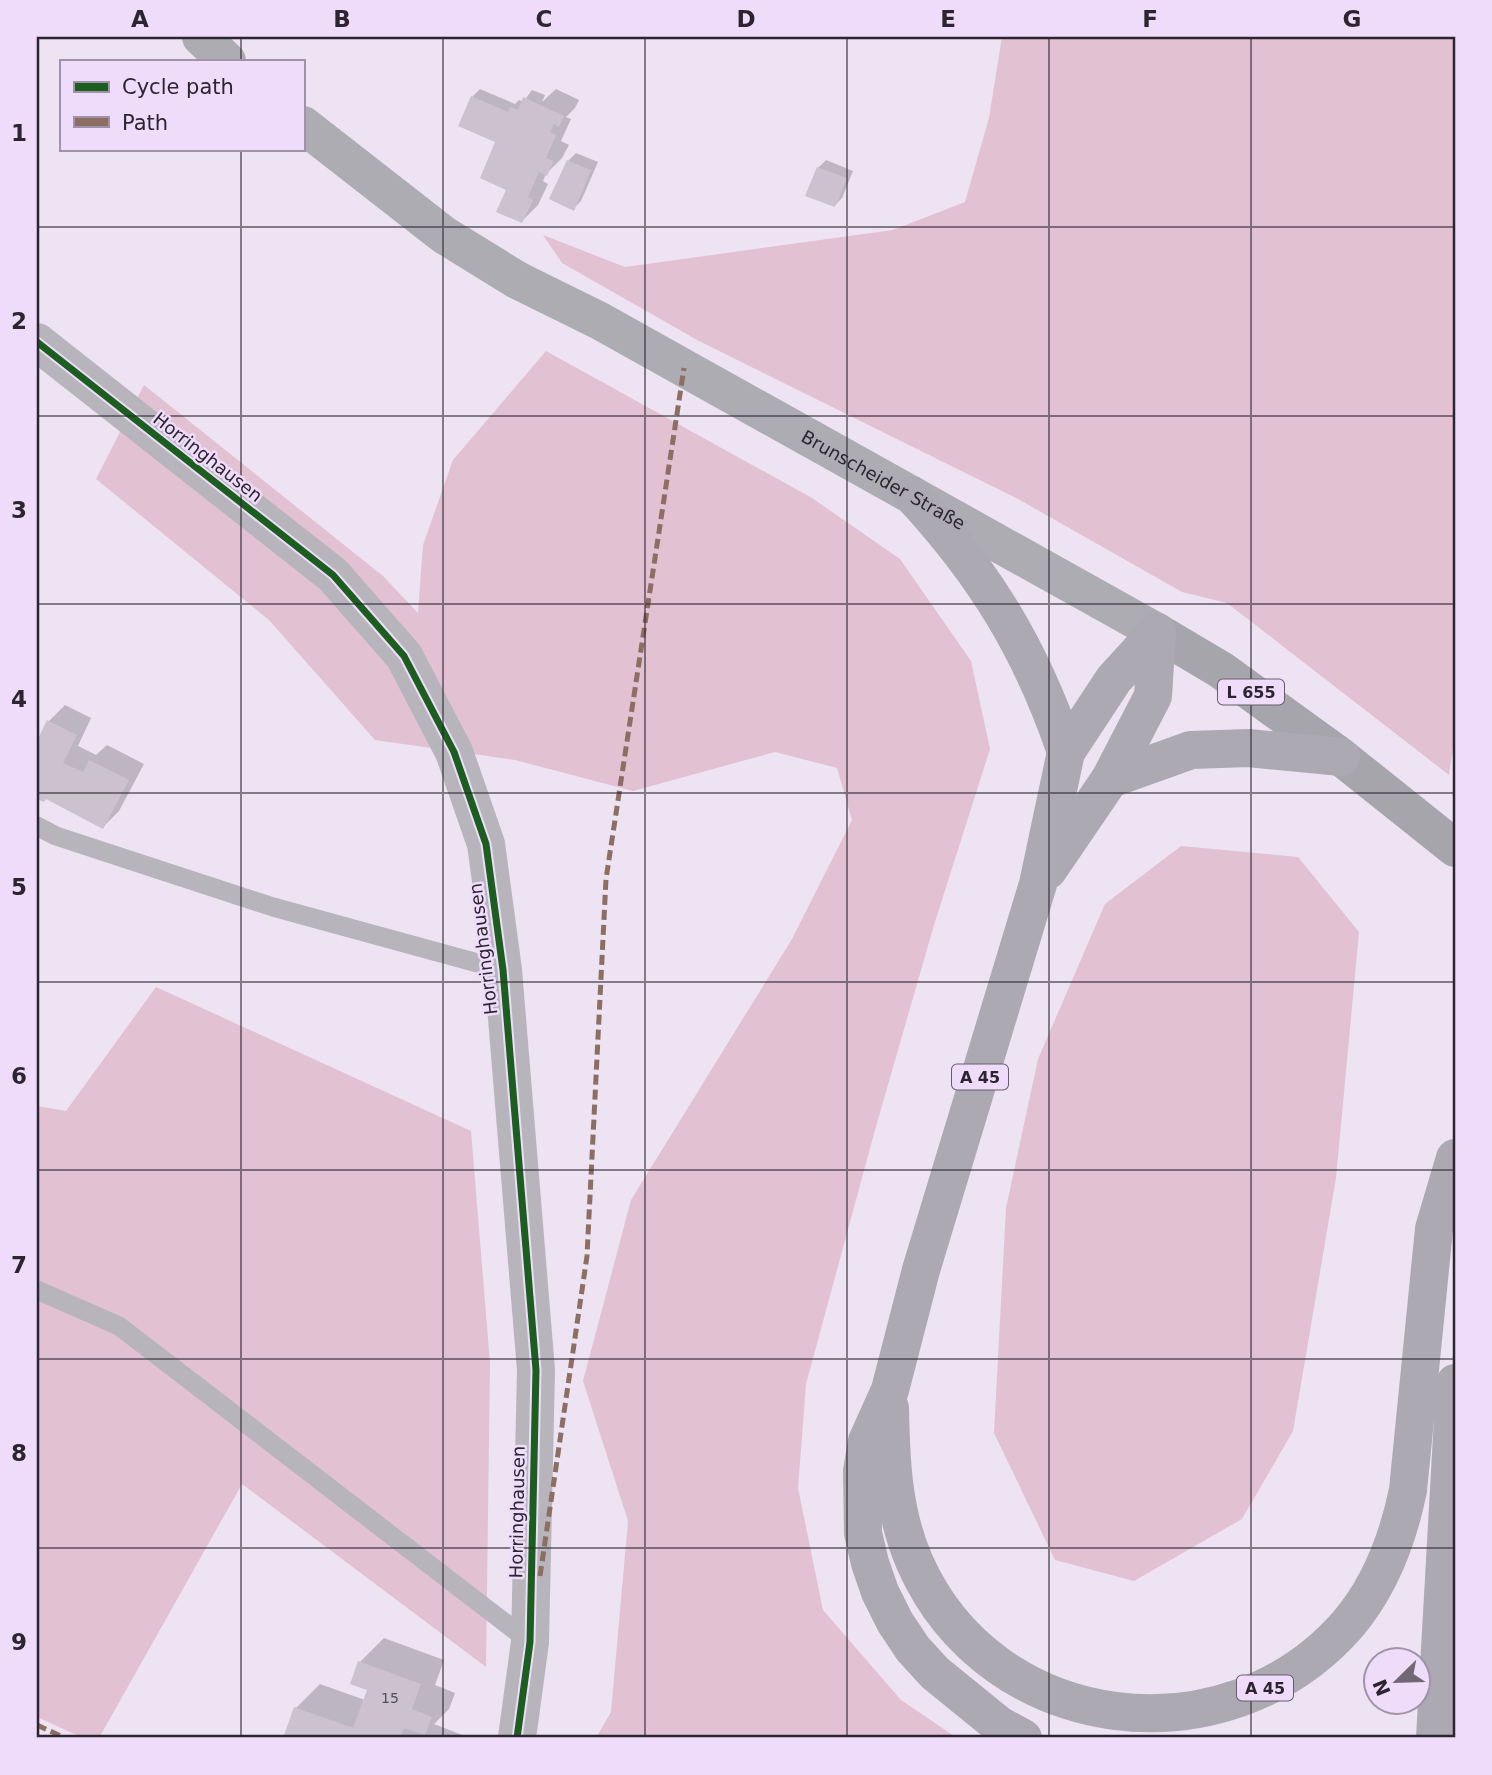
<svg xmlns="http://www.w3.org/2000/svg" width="1492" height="1775" font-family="'DejaVu Sans',sans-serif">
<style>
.forest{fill:#e2c1d3}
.shadow{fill:#0003}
.building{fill:#cec1cf}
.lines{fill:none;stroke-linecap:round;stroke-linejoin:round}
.lane{stroke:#b7b5bb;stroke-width:19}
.street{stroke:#b7b5bb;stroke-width:38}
.secondary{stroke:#adacb2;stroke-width:38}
.primary{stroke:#a6a5ac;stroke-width:38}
.highway{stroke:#aca9b2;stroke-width:38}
.quiet{stroke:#8d6e63;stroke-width:5;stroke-dasharray:10 5;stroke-linecap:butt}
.cycleway-casing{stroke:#eedcfa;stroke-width:11}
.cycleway{stroke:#1b5e20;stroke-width:7}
.grid{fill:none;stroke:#2c2530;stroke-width:2;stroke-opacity:0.55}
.labels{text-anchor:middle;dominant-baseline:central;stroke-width:5;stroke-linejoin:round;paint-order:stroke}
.number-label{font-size:14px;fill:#544c58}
.shield{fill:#eedcfa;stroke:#665c6d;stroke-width:2}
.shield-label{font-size:16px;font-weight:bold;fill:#2c2530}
.street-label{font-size:18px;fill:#2c2530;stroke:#eedcfa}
.neatline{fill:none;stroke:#2c2530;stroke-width:2.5}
.grid-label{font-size:23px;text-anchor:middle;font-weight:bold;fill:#2c2530}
</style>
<rect width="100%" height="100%" fill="#ede3f3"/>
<g class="forest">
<polygon points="1002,37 1455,37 1455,735 1449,775 1227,603 1182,592 1018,499 699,341 562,263 543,235 625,267 893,230 965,202 989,118"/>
<polygon points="546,351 812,498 900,559 971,661 990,749 934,925 875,1130 806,1384 798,1488 823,1610 901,1700 957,1738 596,1738 611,1712 628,1521 583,1381 631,1200 792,939 852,820 837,768 775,752 633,791 515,760 375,740 269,620 96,479 144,385 383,576 418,613 423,545 453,460"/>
<polygon points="1181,846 1298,857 1359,932 1336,1178 1293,1431 1242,1519 1134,1581 1055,1560 994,1433 1006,1208 1038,1059 1105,904"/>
<polygon points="156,987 471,1131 490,1363 486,1667 242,1484 99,1738 83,1738 37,1717 37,1106 66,1111"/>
</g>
<g class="shadow">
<polygon points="480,89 515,104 519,100 523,102 532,90 545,95 542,102 556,89 579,100 575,108 566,117 571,119 561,141 569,145 562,158 546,174 543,181 548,184 538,205 522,221 509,189 498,141 472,97"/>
<polygon points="576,153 598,162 581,201 573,209 568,161"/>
<polygon points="826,160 853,171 842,198 835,205 818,168"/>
<polygon points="65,705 91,718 78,746 96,755 107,745 144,764 119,811 103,827 46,798 44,800 37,797 37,745 49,721"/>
<polygon points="384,1638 444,1660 435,1685 455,1693 449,1709 434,1724 465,1736 464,1738 285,1738 296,1708 320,1684 365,1700 369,1689 360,1662"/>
</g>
<g class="building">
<polygon points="471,96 508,112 510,107 518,110 523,97 564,116 559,127 554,124 550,132 556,135 546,158 554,161 547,176 539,172 528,197 533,200 522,223 496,212 506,190 480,178 495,142 458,126"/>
<polygon points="567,160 591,170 574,211 549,199"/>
<polygon points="817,167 847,178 835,207 805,196"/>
<polygon points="47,720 77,735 63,763 83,772 89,760 129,780 103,829 46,799 44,802 37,799 37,741"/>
<polygon points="358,1661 421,1684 412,1709 432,1717 425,1735 404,1728 400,1738 283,1738 294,1707 353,1728 367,1690 350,1684"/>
</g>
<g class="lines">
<g class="lane">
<polyline points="37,826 56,836 273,907 503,970"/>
<polyline points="37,1290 119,1326 530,1642"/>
</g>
<polyline class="street" points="37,342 333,575 404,656 454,752 486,844 503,970 536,1370 530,1642 517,1738"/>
<g class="secondary">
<polyline points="201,37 227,61"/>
<path id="s1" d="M303,125L444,235L517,280L600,321L684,368L1157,632"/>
</g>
<polyline class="primary" points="1157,632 1221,670 1341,757 1455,848"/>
<g class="highway">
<path d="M912,495C985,574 1031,649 1066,752"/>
<polyline points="1110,779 1191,750 1248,748 1341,757"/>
<polyline points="1048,870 1110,779 1153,696 1157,632"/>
<path d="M890,1408C891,1462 893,1513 915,1563C992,1736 1226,1764 1348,1624C1381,1585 1398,1539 1408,1490L1434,1229L1455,1158"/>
<polyline points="1023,1738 999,1725 935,1673 913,1649 895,1622 880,1592 870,1563 863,1533 862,1471 867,1441 890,1390 921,1270 1038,884 1066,752 1114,679 1157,632"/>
<polyline points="1435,1738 1455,1383"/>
</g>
<g class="quiet">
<polyline points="540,1576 587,1256 606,879 684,368"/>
<polyline points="37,1725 65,1738"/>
</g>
<g class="cycleway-casing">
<polyline id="cycleway" points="37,342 333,575 404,656 454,752 486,844 503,970 536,1370 530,1642 517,1738"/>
</g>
<use href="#cycleway" class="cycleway"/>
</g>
<path class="grid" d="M241,37V61M443,37V1738M645,37V1738M847,37V1738M1049,37V1738M1251,37V1738M241,149V1738M37,227H1455M37,416H1455M37,604H1455M37,793H1455M37,982H1455M37,1170H1455M37,1359H1455M37,1548H1455"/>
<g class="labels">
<g class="number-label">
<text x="390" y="1698">15</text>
</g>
<g class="shield">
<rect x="1218" y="679.5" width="66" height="25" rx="5"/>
<rect x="952" y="1064.5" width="56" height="25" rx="5"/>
<rect x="1237" y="1675.5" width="56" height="25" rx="5"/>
</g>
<g class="shield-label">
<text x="1251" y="692">L 655</text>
<text x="980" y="1077">A 45</text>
<text x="1265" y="1688">A 45</text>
</g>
<g class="street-label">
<text transform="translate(208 457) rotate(38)">Horringhausen</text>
<text stroke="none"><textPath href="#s1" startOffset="682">Brunscheider Straße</textPath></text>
<text transform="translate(483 949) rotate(-97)">Horringhausen</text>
<text transform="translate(517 1512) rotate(-89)">Horringhausen</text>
</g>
</g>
<rect width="1492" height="1775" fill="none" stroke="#eedcfa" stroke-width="77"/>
<rect x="60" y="60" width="245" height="91" fill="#eedcfa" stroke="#a093a9" stroke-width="2"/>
<rect x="74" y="82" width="35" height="10" fill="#1b5e20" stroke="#a093a9" stroke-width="2"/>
<text x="122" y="94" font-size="21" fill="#2c2530">Cycle path</text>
<rect x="74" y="117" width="35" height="10" fill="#8d6e63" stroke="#a093a9" stroke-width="2"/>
<text x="122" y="130" font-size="21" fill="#2c2530">Path</text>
<g transform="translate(1397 1681) rotate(247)"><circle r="33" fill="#eedcfa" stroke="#a093a9" stroke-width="2"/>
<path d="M0-5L12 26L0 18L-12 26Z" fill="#706874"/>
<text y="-10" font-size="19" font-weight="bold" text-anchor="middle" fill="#2c2530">N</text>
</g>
<rect x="38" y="38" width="1416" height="1698" class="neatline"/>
<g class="grid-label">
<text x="140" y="27">A</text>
<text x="342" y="27">B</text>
<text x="544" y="27">C</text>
<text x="746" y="27">D</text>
<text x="948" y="27">E</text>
<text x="1150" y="27">F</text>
<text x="1352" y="27">G</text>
<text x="19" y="141">1</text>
<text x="19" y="329">2</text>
<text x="19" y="518">3</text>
<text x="19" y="707">4</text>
<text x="19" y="895">5</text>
<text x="19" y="1084">6</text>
<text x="19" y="1273">7</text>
<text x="19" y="1461">8</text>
<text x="19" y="1650">9</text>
</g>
</svg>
